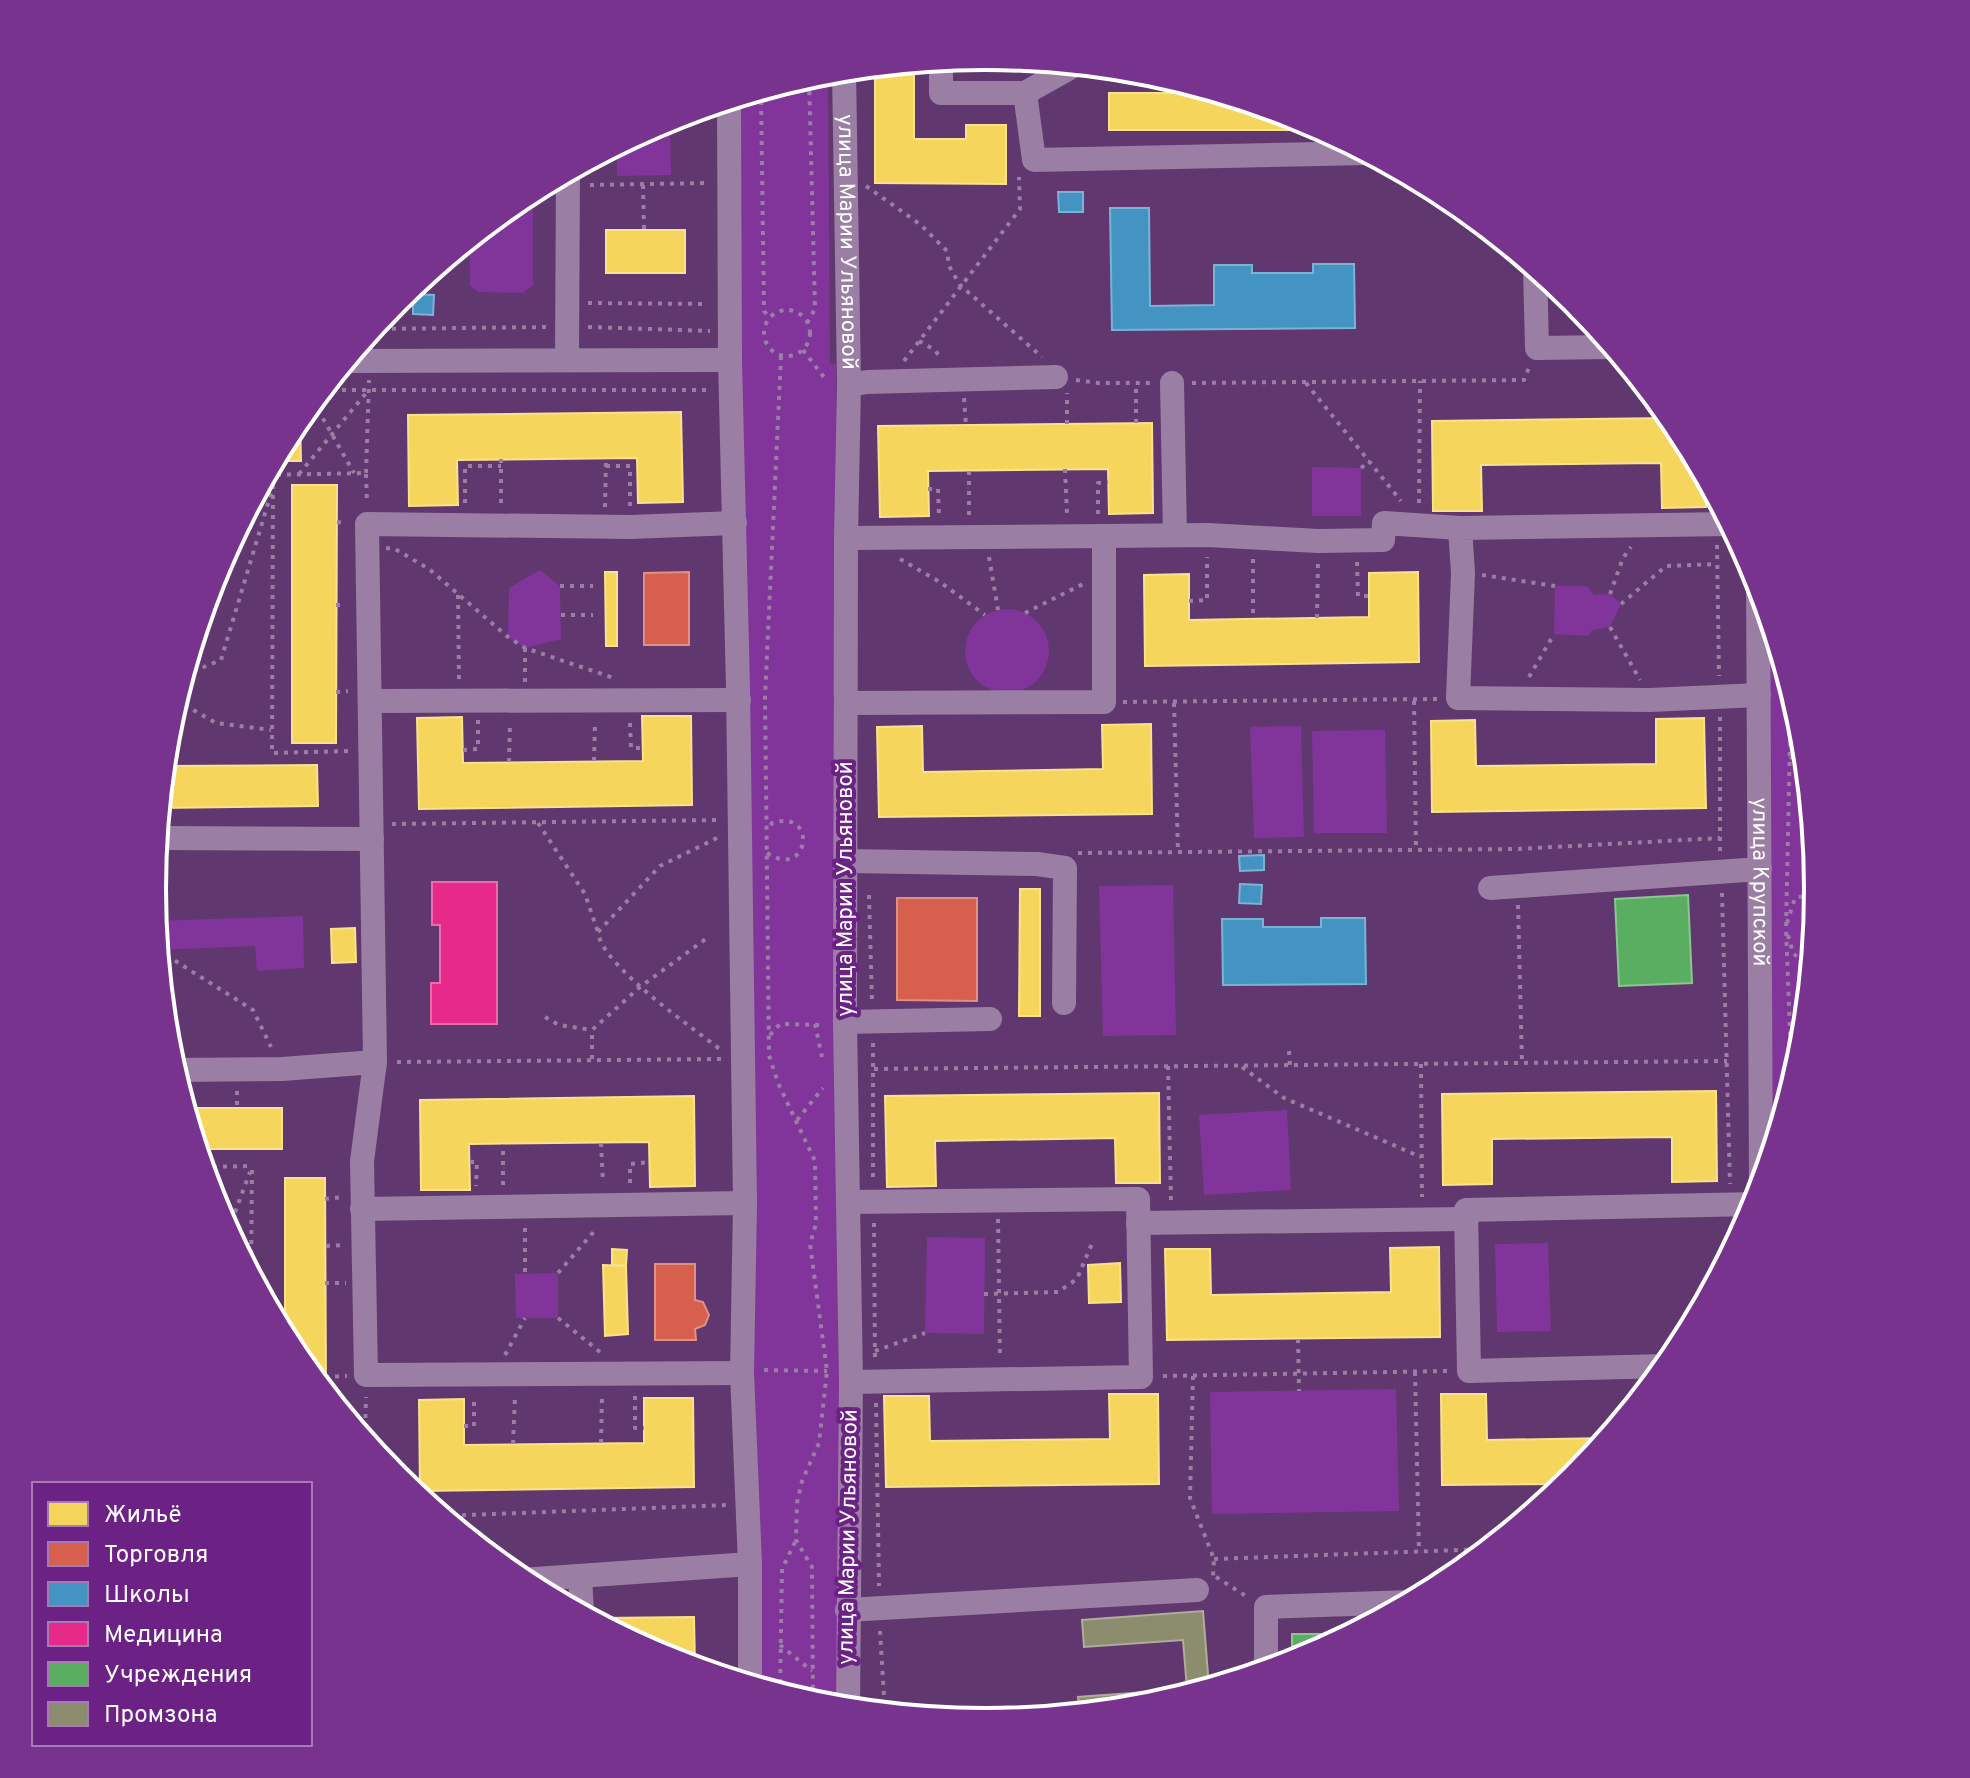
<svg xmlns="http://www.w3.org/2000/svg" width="1970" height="1778" font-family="Overpass,sans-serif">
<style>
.green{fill:#81359a}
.homes{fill:#f6d55c;stroke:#f9e28d;stroke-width:2}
.shops{fill:#d6604d;stroke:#e29082;stroke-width:2}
.schools{fill:#4393c3;stroke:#7bb3d5;stroke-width:2}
.health{fill:#e7298a;stroke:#ee69ad;stroke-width:2}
.public{fill:#5aae61;stroke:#8cc690;stroke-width:2}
.industry{fill:#8c8c6e;stroke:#aeae9a;stroke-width:2}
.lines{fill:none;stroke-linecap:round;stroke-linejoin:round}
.path{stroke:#9a7ea4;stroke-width:4;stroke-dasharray:4 6;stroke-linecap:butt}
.minor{stroke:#9a7ea4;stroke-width:24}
.labels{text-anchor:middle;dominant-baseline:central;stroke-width:8;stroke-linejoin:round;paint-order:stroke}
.street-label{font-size:22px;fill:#fff;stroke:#6c2184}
.rim{fill:none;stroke:#fff;stroke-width:4}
</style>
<rect width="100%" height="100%" fill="#60376e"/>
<g class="green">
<polygon points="828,71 830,363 836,364 842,695 833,695 842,1708 822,1706 751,1684 737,98"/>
<polygon points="662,121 670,121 671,175 617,176 617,146"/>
<polygon points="533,191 533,285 523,293 478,292 470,285 470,239"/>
<polygon points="1312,467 1361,468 1361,516 1312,516"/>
<polygon points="540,570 560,586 561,639 525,648 508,637 509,588"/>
<polygon points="1555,586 1587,586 1594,595 1610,594 1621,604 1610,627 1592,630 1588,636 1554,634"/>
<polygon points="1764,602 1802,727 1818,889 1802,1052 1769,1161"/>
<circle cx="1007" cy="651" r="42"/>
<polygon points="1301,726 1304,837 1254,838 1250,727"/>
<polygon points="1385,730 1387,833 1314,833 1312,731"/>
<polygon points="1173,885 1176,1035 1103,1036 1099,886"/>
<polygon points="303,916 304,968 257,971 255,946 158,950 155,921"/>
<polygon points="1287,1110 1291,1190 1204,1195 1199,1115"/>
<polygon points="927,1237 985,1238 984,1334 925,1333"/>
<polygon points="1548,1243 1551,1331 1497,1332 1495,1244"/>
<polygon points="558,1273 558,1318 516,1318 515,1274"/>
<polygon points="1396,1389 1399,1511 1212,1514 1210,1392"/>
</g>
<g class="homes">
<polygon points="914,63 914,139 966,139 966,125 1006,125 1006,184 875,183 875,67"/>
<polygon points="1109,93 1217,93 1304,120 1324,130 1109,130"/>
<rect x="606" y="230" width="79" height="43"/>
<polygon points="681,412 683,502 638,503 637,458 457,460 458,505 409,506 408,415"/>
<polygon points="1671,418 1706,480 1706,507 1662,508 1661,463 1481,465 1482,511 1433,511 1432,421"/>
<polygon points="298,419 300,419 301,461 274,461"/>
<polygon points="1152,423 1153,513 1109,514 1108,469 928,471 929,516 880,517 878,426"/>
<polygon points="292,485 337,485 336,743 292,743"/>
<polygon points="605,572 617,572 617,646 606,646"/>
<polygon points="1418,572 1419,662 1145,666 1144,575 1189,574 1189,620 1369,617 1369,573"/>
<polygon points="642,716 691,716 692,805 419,809 417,718 462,717 463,763 643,761"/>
<polygon points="1704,718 1706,808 1432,812 1431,721 1475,720 1476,766 1656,764 1656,719"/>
<polygon points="1151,724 1152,814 879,817 877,727 922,726 923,772 1103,769 1102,725"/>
<polygon points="317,765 318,806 160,808 164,766"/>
<polygon points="1020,889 1040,889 1040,1016 1019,1016"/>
<polygon points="355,928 356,962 332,963 331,929"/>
<polygon points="1716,1091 1717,1181 1672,1182 1672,1137 1492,1139 1492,1184 1443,1185 1442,1094"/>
<polygon points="1159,1093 1160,1183 1116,1183 1115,1138 935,1141 936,1186 887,1187 885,1096"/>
<polygon points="694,1096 695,1186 650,1187 649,1142 469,1144 470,1190 421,1190 420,1100"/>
<polygon points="185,1108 282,1108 282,1149 198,1149"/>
<polygon points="285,1178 325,1178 326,1392 292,1351 285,1338"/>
<polygon points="1439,1247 1440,1337 1167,1340 1165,1249 1210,1249 1211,1295 1391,1292 1390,1248"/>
<polygon points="612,1249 627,1250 626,1266 612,1265"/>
<polygon points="1120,1263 1121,1302 1089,1303 1088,1265"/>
<polygon points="603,1265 626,1266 628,1334 605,1336"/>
<polygon points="1109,1394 1158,1394 1159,1484 886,1487 884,1396 929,1396 930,1441 1110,1439"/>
<polygon points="1441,1394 1486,1394 1487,1440 1607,1438 1567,1484 1442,1485"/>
<polygon points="644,1398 693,1398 694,1487 420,1491 419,1400 464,1399 464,1445 644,1443"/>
<polygon points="694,1617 695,1667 666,1658 600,1623 600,1618"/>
</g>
<g class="shops">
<polygon points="689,572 689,645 644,645 644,573"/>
<polygon points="897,898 977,898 977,1001 897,1000"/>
<polygon points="655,1264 695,1264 695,1300 703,1302 709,1315 705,1325 695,1329 696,1340 655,1340"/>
</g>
<g class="schools">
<polygon points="1058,192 1083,192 1083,212 1059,212"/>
<polygon points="1110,208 1149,208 1150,306 1214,305 1214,265 1252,265 1252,273 1313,273 1313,264 1354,264 1355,328 1112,330"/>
<polygon points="413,294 434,295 433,315 413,314"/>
<polygon points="1264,855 1264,870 1240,871 1239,856"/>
<polygon points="1240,884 1262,885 1261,904 1239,903"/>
<polygon points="1321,918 1365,918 1366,984 1223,985 1222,919 1263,919 1263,927 1321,927"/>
</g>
<polygon class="health" points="432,882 497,882 497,1024 431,1024 431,983 440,983 440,925 432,925"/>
<g class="public">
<polygon points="1688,895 1692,983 1619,986 1615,899"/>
<polygon points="1292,1634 1350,1634 1292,1662"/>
</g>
<polygon class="industry" points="1203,1611 1209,1687 1147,1706 1080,1713 1078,1697 1187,1689 1183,1640 1084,1647 1082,1620"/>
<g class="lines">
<g class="path">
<polyline points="761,91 764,311 770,318"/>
<polyline points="695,111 709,111"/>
<polyline points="590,185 709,183"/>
<polyline points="643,185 644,229"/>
<polyline points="866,186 921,225 947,251 949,266 960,285 1042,357"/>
<polyline points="588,303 707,304"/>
<circle cx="787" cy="333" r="23"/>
<polyline points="807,323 815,309 809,76"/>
<polyline points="588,327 710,331"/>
<polyline points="372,329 547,327"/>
<polyline points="919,341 935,350 941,359"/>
<polyline points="803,350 826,380"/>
<polyline points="781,356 765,697 769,1055 778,1083 815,1161 816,1224 810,1244 827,1371 819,1443 802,1481 797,1503 796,1540 812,1567 813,1703"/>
<polyline points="904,361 1020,209 1019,177"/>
<polyline points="1076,380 1098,383 1151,383"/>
<polyline points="1192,383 1524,380 1530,365"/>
<polyline points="1306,383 1401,501"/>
<polyline points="322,390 711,390"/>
<polyline points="964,398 966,426"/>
<polyline points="313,401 354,473"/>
<polyline points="1136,423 1136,383"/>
<polyline points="1067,424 1067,393"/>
<polyline points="606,466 630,466 630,508"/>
<polyline points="1361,468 1370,461"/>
<polyline points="1065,469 1067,514"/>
<polyline points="366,473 369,380"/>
<polyline points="299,474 367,392"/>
<polyline points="267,475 366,473 367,503"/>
<polyline points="273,475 272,753 351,751"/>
<polyline points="928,489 938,489 939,516"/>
<polyline points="465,503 465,466 501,466"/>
<polyline points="501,503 501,459"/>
<polyline points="1419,503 1420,381"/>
<polyline points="605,507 606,458"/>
<polyline points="1098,514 1098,483 1108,482"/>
<polyline points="969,515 969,471"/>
<polyline points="337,522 346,523"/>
<polyline points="1717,545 1719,676"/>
<polyline points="386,548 395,549 429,569 508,637 525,648 614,678"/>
<polyline points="989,557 998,610"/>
<polyline points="900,559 940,582 985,615"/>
<polyline points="1253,559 1253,619"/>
<polyline points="1357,562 1358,596 1369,596"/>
<polyline points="1482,575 1555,586"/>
<polyline points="560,586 593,586"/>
<polyline points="1610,594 1623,558 1631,547"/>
<polyline points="458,595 459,680"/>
<polyline points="1189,601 1207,600 1207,557"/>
<polyline points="1621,604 1666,566 1717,564"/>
<polyline points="336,605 346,605"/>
<polyline points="1025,613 1083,584"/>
<polyline points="561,615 593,615"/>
<polyline points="1317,618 1318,563"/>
<polyline points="1610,627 1640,680"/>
<polyline points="184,675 221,660 272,490"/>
<polyline points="1529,677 1554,634"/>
<polyline points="525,682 525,648"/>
<polyline points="336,692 348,691"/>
<polyline points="1791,692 1786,928 1792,1086"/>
<polyline points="176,700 216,723 271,730"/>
<polyline points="1414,701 1416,850"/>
<polyline points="1123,702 1438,699"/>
<polyline points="1174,703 1178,852"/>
<polyline points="1720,717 1720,852"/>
<polyline points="630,723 631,748 643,748"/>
<polyline points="463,750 478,749 478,719"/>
<polyline points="1790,759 1804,748"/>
<polyline points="594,761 595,723"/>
<polyline points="509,762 510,723"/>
<polyline points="538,823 585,894 598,932"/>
<polyline points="392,824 717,820"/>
<path d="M717,838L660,866L598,932C601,965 693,1028 721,1050"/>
<path d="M767,853C809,881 819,808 772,823L768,829"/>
<polyline points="1078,853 1517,849 1720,838"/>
<polyline points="153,876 156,932"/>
<polyline points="1722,893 1730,1184"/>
<polyline points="869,895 872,1002"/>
<polyline points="1518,905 1522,1063"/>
<polyline points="1787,923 1795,898 1818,893"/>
<polyline points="1788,935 1793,953 1810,969"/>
<polyline points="158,950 253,1010 271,1047"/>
<polyline points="545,1017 559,1025 592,1030"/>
<polyline points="815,1024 822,1057"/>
<polyline points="770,1035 780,1024 824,1025"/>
<polyline points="873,1043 873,1182"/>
<polyline points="1791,1050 1798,1065"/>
<polyline points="1289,1051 1290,1065"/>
<polyline points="592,1059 592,1030 640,987 707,938"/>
<polyline points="397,1062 723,1059"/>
<polyline points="1421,1064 1422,1197"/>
<polyline points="1168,1066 1171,1201"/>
<polyline points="1242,1067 1284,1098 1421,1157"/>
<polyline points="874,1069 1727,1061"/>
<polyline points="237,1091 237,1109"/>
<polyline points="797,1120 823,1088"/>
<polyline points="601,1143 603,1183"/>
<polyline points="470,1162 477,1162 476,1186"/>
<polyline points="203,1167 252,1166"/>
<polyline points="630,1183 630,1164 650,1162"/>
<polyline points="503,1185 503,1144"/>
<polyline points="325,1199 343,1197"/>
<polyline points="998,1219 1000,1359"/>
<polyline points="874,1223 875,1362"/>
<polyline points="1731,1225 1732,1250"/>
<polyline points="525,1228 525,1274"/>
<polyline points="228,1231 250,1172"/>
<polyline points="326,1246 345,1245"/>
<polyline points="558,1273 597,1228"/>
<polyline points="251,1274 252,1166"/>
<polyline points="325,1283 346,1283"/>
<polyline points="984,1294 1058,1292 1077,1279 1093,1241"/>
<polyline points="558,1318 600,1352"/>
<polyline points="1298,1339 1299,1391"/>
<polyline points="875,1351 925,1333"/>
<polyline points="505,1355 525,1318"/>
<polyline points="764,1370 827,1371"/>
<polyline points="1415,1372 1419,1551"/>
<polyline points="1163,1376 1447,1371"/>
<polyline points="1193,1376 1190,1498 1214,1559 1213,1576"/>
<polyline points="325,1377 347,1376"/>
<polyline points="635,1396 635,1428 644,1428"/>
<polyline points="876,1403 879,1586"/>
<polyline points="464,1426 474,1426 474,1396"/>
<polyline points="356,1429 365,1429 366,1397"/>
<polyline points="361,1436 365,1429 379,1457"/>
<polyline points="601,1443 602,1396"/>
<polyline points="513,1444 515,1396"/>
<polyline points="442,1516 727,1505"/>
<polyline points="1214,1559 1487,1549"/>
<polyline points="1216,1577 1249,1598"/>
<polyline points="880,1631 885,1712"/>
<polyline points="780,1645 812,1671"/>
<polyline points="780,1693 782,1569 796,1540"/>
</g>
<g class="minor">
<polyline points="941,60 941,93 1025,93 1034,160 1367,153"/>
<path id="s1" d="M844,70L849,385L846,538L845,1022L851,1382L848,1708"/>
<polyline points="1025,93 1075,65"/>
<polyline points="729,100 730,360 738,688 745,1203 742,1373 750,1564 750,1684"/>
<polyline points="1535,268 1537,348 1613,347"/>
<polyline points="567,358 568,172"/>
<polyline points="346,361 730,360"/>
<polyline points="1172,383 1175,535"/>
<polyline points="849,385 867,382 1056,377"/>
<polyline points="735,523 630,527 367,524 375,1062 362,1161 366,1375 742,1373"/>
<polyline points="1730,524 1460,528 1463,573 1458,698 1650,700 1759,695"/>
<polyline points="1104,536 1208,535 1318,541 1383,540 1384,523 1460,528"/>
<polyline points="846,538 1104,536 1104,702 847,703"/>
<path id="s2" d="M1758,580L1761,1185"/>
<polyline points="371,701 739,700"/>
<polyline points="157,838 372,839"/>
<polyline points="846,861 1037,864 1065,868 1064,1003"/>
<polyline points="1490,888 1760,869"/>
<polyline points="845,1022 990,1019"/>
<polyline points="174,1070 282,1069 375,1062"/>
<polyline points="848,1202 1138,1199 1141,1377 851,1382"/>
<polyline points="362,1209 745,1203"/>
<polyline points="1138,1223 1466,1219"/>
<polyline points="1666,1366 1469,1371 1466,1210 1756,1204"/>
<polyline points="580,1576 582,1613"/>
<polyline points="521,1580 750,1564"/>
<polyline points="847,1610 1197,1590"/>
<polyline points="1266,1670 1266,1607 1410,1602"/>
</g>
</g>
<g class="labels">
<g class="street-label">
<text stroke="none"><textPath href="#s1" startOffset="172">улица Марии Ульяновой</textPath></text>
<text stroke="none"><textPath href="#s2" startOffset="302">улица Крупской</textPath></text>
<text transform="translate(846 889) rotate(-90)">улица Марии Ульяновой</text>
<text transform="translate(849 1537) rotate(-89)">улица Марии Ульяновой</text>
</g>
</g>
<path d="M0 0H1970V1778H0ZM166 889a819 819 0 1 1 1638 0a819 819 0 1 1-1638 0Z" fill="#78338e" fill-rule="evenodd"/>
<path class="rim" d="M166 889a819 819 0 1 1 1638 0a819 819 0 1 1-1638 0Z"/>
<rect x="32" y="1482" width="280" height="264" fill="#6c2184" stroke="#a77ab5" stroke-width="2"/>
<rect x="48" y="1502" width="40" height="24" fill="#f6d55c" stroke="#a77ab5" stroke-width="2"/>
<text x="104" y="1522" font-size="24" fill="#ffffff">Жильё</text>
<rect x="48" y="1542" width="40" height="24" fill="#d6604d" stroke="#a77ab5" stroke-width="2"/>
<text x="104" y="1562" font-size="24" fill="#ffffff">Торговля</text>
<rect x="48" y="1582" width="40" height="24" fill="#4393c3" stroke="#a77ab5" stroke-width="2"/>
<text x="104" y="1602" font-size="24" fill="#ffffff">Школы</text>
<rect x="48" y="1622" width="40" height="24" fill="#e7298a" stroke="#a77ab5" stroke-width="2"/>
<text x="104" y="1642" font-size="24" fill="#ffffff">Медицина</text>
<rect x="48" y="1662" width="40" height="24" fill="#5aae61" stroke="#a77ab5" stroke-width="2"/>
<text x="104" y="1682" font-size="24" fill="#ffffff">Учреждения</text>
<rect x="48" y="1702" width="40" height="24" fill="#8c8c6e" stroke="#a77ab5" stroke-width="2"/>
<text x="104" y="1722" font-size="24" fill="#ffffff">Промзона</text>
</svg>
